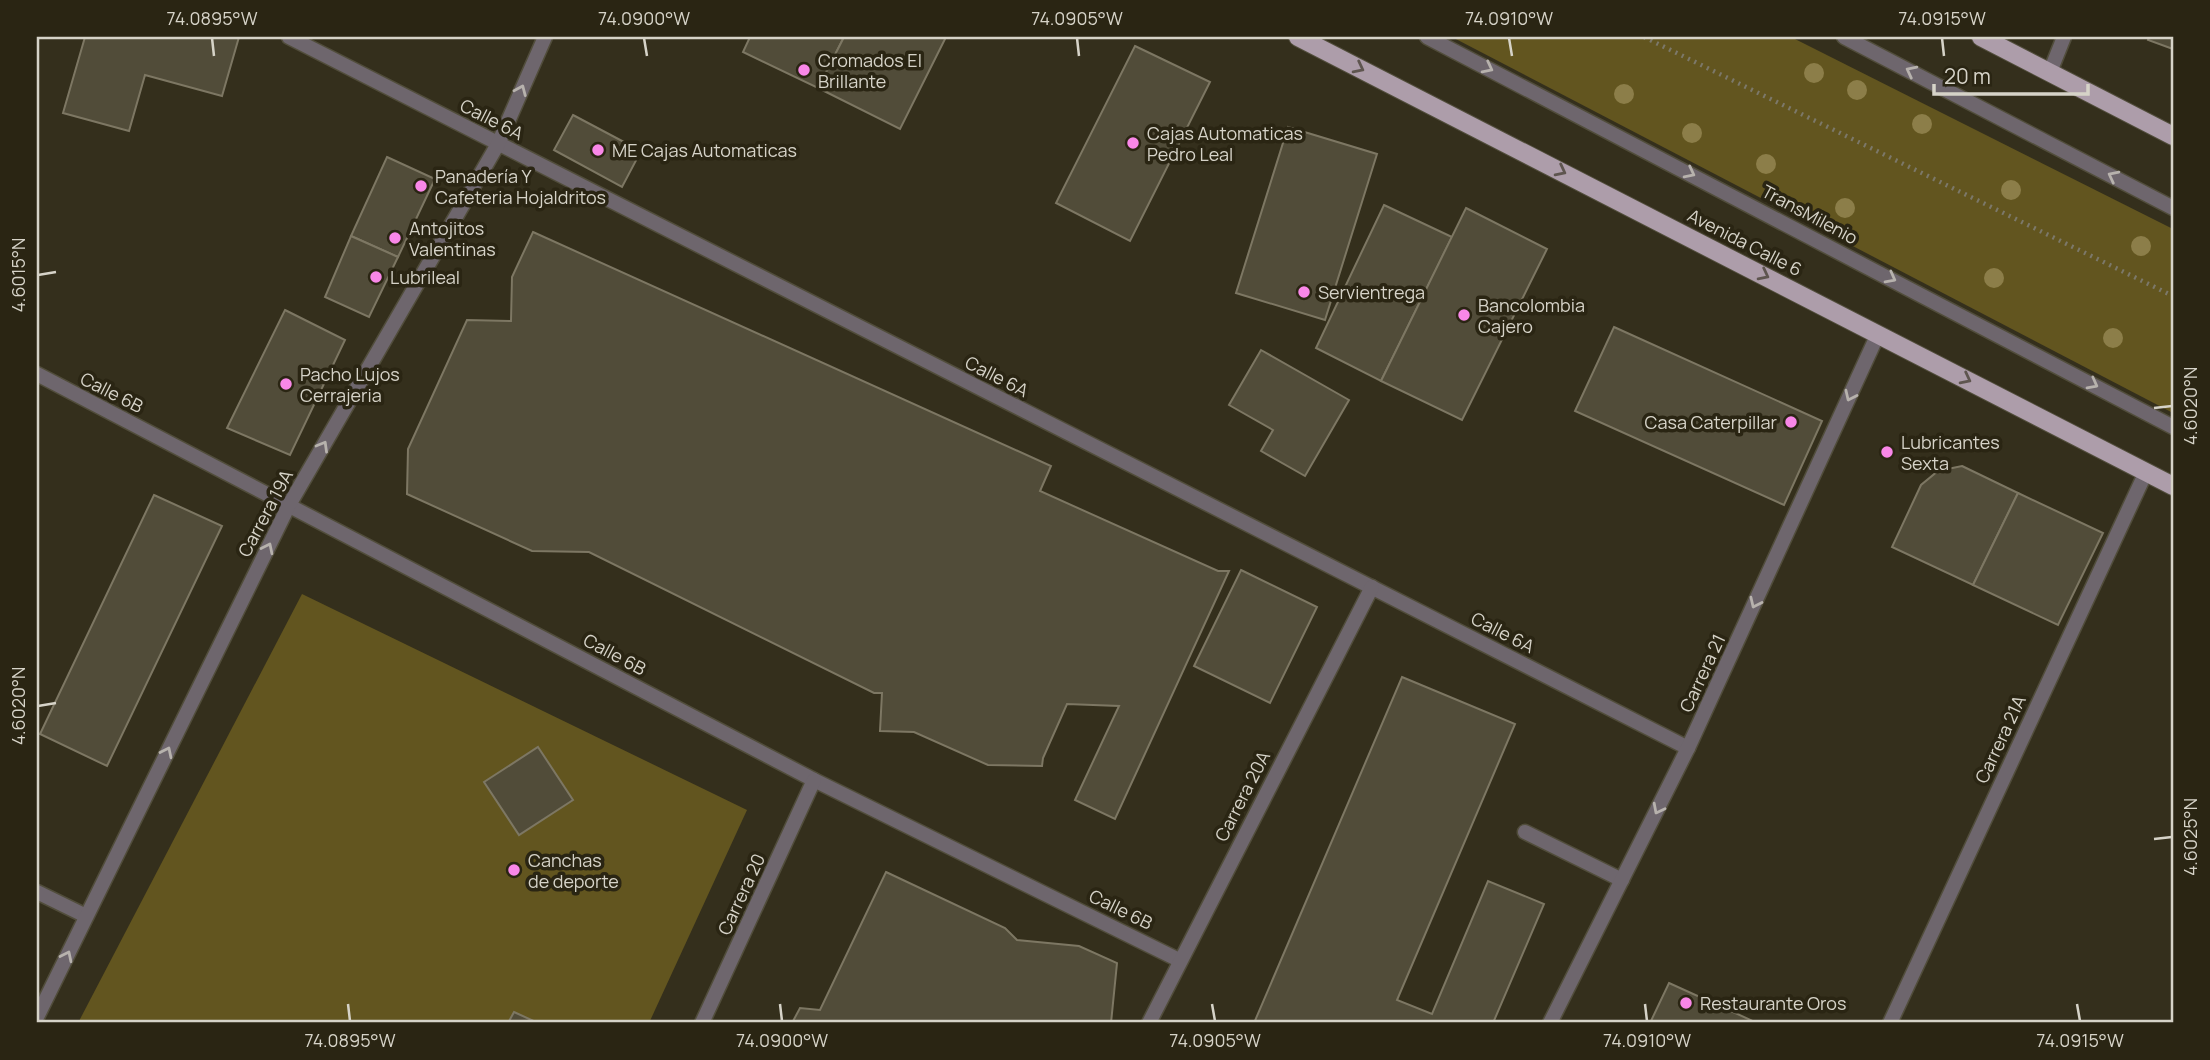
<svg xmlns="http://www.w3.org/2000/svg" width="2210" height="1060" font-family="Manrope,sans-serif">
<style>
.green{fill:#62551f}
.building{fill:#514c39;stroke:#7d7763;stroke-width:2}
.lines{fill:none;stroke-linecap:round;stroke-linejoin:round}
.service-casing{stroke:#514d3b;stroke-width:17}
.minor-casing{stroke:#514d3b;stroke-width:17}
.primary-casing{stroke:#514d3b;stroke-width:20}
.path{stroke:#7c7869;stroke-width:4.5;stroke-dasharray:2 5;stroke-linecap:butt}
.service{stroke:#6e666d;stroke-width:14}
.minor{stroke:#6e666d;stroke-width:14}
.primary{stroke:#ad9daa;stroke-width:18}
.tree{fill:#8c7e49}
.oneway{stroke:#5e554f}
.oneway2{stroke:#b7b2ad}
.ticks{fill:none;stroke:#d6d3c8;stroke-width:2.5}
.poi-dot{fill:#f987e8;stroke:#2a2513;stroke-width:2.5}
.labels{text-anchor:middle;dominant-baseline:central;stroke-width:7;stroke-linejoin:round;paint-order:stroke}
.poi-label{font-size:18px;fill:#d6d3c8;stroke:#2a2513;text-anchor:start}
.street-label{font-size:18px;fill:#d6d3c8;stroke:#2a2513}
.neatline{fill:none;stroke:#d6d3c8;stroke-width:2.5}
.ticks-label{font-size:18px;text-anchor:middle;fill:#d6d3c8}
</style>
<rect width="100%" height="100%" fill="#342f1c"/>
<g class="green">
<polygon points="1452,37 1791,37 2173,229 2173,413"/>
<polygon points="302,594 747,810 649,1023 78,1023"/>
</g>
<g class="building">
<polygon points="85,37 239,37 222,96 145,75 129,131 63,113"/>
<polygon points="750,37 844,37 818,88 743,52"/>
<polygon points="844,37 946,37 900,129 818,88"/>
<polygon points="2149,37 2173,37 2173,49 2148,40"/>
<polygon points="1135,46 1210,82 1130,241 1056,203"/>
<polygon points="573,115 641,151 622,187 554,150"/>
<polygon points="1288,127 1377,154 1325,320 1236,293"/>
<polygon points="387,157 435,179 398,257 351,236"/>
<polygon points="1384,205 1452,237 1381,381 1316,348"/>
<polygon points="1466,208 1547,249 1462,420 1381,381"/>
<polygon points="533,232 1051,466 1040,491 1218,571 1229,571 1115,819 1075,800 1119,706 1067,704 1043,758 1042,766 988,765 914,732 880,731 882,693 874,693 589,552 532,551 407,494 408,449 467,320 511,321 512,277"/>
<polygon points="351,236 398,257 369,317 325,297"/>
<polygon points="285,310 345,340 290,455 227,428"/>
<polygon points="1614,327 1822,421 1784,505 1575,411"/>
<polygon points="1261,350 1349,400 1305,476 1261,451 1273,430 1229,405"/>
<polygon points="1962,466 2018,493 1973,585 1892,547 1921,485 1938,471"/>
<polygon points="2018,493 2103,533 2058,625 1973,585"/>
<polygon points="154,495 222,526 107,766 40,734"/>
<polygon points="1241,570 1317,607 1270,703 1194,666"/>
<polygon points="1402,677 1515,724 1397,1000 1432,1014 1488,881 1544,904 1493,1023 1254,1023"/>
<polygon points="538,747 573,800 519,835 484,782"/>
<polygon points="886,872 1005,928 1017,940 1079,946 1117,963 1111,1023 792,1023 800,1008 820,1010"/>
<polygon points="1669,983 1755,1022 1754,1023 1650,1023"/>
<polygon points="514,1012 538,1023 508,1023"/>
</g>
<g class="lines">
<g class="service-casing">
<g id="service">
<polyline points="1427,37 2173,427"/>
<polyline points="1844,37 2173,208"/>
<polyline points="1525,832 1622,880"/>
</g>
</g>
<g class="minor-casing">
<g id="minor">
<polyline points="289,37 1688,748"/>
<polyline points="2050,72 2064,37"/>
<polyline points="37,374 814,780 1179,960"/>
<polyline points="37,892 86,916"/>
<polyline points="37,1017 289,505 498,144 545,37"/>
<polyline points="702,1023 814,780"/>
<polyline points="1149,1023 1372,587"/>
<polyline points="1550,1023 1688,748 1878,334"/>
<polyline points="1890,1023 2146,472"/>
</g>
</g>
<g class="primary-casing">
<g id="primary">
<polyline points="1298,37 2173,486"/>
<polyline points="1981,37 2173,136"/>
</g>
</g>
<polyline class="path" points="1644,37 2173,296"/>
<use href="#service" class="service"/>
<use href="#minor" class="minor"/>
<use href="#primary" class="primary"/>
</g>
<g class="tree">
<circle cx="1814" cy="73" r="10"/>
<circle cx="1857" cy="90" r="10"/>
<circle cx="1624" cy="94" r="10"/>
<circle cx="1922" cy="124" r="10"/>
<circle cx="1692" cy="133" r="10"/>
<circle cx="1766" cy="164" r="10"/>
<circle cx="2011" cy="190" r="10"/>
<circle cx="1845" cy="208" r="10"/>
<circle cx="2141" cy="246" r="10"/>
<circle cx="1994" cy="278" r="10"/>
<circle cx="2113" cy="338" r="10"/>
</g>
<defs><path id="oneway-chevron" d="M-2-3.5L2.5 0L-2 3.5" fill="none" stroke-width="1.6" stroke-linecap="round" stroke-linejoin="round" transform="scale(1.75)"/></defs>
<g class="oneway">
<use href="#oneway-chevron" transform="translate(1359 68) rotate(27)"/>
<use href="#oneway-chevron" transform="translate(1561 171) rotate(27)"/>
<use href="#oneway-chevron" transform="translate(1764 275) rotate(27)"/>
<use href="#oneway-chevron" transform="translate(1966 379) rotate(27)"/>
</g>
<g class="oneway2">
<use href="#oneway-chevron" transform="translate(1488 68) rotate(27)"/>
<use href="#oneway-chevron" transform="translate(1911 71) rotate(-153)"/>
<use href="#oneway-chevron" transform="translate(521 90) rotate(-67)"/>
<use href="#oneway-chevron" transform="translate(1690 173) rotate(27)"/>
<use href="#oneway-chevron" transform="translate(2113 176) rotate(-153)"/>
<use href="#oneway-chevron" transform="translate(1891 278) rotate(28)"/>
<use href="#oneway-chevron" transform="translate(2093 384) rotate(28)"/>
<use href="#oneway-chevron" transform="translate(1850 396) rotate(115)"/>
<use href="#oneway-chevron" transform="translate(323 446) rotate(-60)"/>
<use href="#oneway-chevron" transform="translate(268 548) rotate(-64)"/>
<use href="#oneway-chevron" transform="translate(1755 603) rotate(115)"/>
<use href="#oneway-chevron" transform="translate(167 752) rotate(-64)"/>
<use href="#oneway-chevron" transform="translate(1658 809) rotate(117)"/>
<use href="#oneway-chevron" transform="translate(67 956) rotate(-64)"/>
</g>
<path class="ticks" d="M212,38L214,56M644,38L647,56M1077,38L1079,56M1509,38L1512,56M1942,38L1944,56M38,275L56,272M2154,408L2172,406M38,706L56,703M2154,839L2172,837M348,1004L350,1021M780,1004L782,1021M1212,1004L1215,1021M1645,1004L1647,1021M2077,1004L2080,1021"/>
<g class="poi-dot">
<circle cx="804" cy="70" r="7"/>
<circle cx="1133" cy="143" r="7"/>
<circle cx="598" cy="150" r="7"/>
<circle cx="421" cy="186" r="7"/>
<circle cx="395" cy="238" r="7"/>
<circle cx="376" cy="277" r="7"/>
<circle cx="1304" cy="292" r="7"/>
<circle cx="1464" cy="315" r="7"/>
<circle cx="286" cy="384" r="7"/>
<circle cx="1791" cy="422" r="7"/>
<circle cx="1887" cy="452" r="7"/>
<circle cx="514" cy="870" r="7"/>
<circle cx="1686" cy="1003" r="7"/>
</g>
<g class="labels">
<g class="poi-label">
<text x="818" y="60">Cromados El<tspan x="818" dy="21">Brillante</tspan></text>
<text x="1147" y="133">Cajas Automaticas<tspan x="1147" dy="21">Pedro Leal</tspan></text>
<text x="612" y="150">ME Cajas Automaticas</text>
<text x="435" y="176">Panadería Y<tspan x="435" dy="21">Cafeteria Hojaldritos</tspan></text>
<text x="409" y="228">Antojitos<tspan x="409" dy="21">Valentinas</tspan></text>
<text x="390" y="277">Lubrileal</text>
<text x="1318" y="292">Servientrega</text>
<text x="1478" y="305">Bancolombia<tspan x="1478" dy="21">Cajero</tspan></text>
<text x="300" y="374">Pacho Lujos<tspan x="300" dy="21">Cerrajeria</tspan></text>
<text x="1777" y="422" text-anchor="end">Casa Caterpillar</text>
<text x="1901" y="442">Lubricantes<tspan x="1901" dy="21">Sexta</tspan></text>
<text x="528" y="860">Canchas<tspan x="528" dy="21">de deporte</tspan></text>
<text x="1700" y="1003">Restaurante Oros</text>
</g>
<g class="street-label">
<text transform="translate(492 119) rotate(27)">Calle 6A</text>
<text transform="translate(1810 214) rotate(28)">TransMilenio</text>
<text transform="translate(1745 242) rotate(27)">Avenida Calle 6</text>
<text transform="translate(997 376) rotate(27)">Calle 6A</text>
<text transform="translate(112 392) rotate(27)">Calle 6B</text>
<text transform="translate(265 513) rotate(-62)">Carrera 19A</text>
<text transform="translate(1503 632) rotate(27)">Calle 6A</text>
<text transform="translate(615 654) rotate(28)">Calle 6B</text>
<text transform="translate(1702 673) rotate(-65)">Carrera 21</text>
<text transform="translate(2000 739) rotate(-65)">Carrera 21A</text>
<text transform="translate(1242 796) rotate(-63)">Carrera 20A</text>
<text transform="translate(741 894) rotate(-65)">Carrera 20</text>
<text transform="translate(1121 909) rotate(26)">Calle 6B</text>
</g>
</g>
<rect width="2210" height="1060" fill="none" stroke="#2a2513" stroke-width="77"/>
<path d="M1934 84v10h154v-10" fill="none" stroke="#d6d3c8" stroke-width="3.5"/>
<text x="1944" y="84" font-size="21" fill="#d6d3c8" stroke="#2a2513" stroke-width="5" paint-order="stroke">20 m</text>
<rect x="38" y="38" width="2134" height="983" class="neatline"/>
<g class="ticks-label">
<text x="212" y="25">74.0895°W</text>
<text x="644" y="25">74.0900°W</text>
<text x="1077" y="25">74.0905°W</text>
<text x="1509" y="25">74.0910°W</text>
<text x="1942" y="25">74.0915°W</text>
<text transform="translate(19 275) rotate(-90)" y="6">4.6015°N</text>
<text transform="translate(2191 406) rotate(-90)" y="6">4.6020°N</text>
<text transform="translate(19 706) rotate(-90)" y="6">4.6020°N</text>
<text transform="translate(2191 837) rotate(-90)" y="6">4.6025°N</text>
<text x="350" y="1047">74.0895°W</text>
<text x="782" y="1047">74.0900°W</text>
<text x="1215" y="1047">74.0905°W</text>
<text x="1647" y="1047">74.0910°W</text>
<text x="2080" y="1047">74.0915°W</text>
</g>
</svg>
